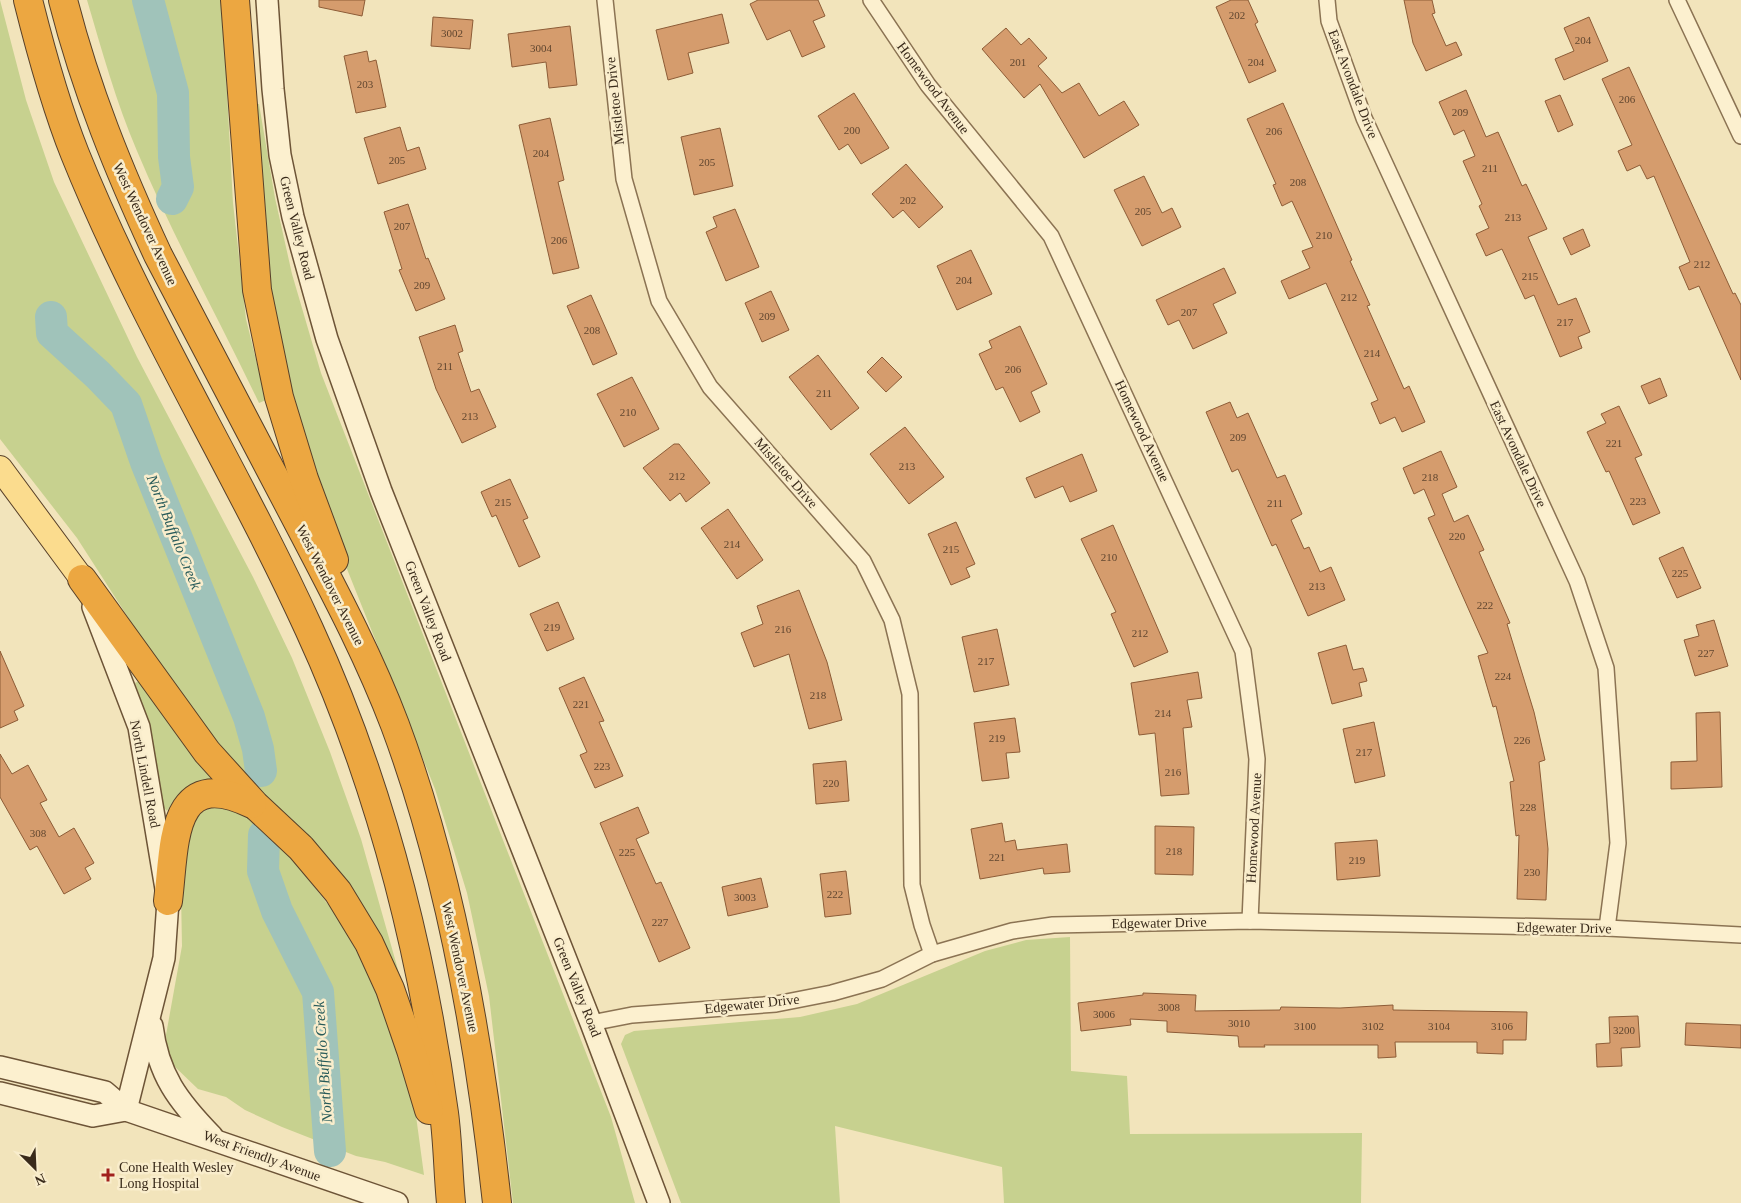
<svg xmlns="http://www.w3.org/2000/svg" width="1741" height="1203" font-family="'Times New Roman',serif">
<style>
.green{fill:#c7d18f}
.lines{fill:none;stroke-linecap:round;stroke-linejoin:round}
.river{stroke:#a0c3ba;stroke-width:32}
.building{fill:#d59c6d;stroke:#8d5c37}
.minor-casing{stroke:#8b7353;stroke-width:18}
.secondary-casing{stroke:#6d5437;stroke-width:24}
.primary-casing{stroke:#584029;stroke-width:26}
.motorway-casing{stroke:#584029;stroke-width:30}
.minor{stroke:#fcf0cf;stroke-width:15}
.secondary{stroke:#fcf0cf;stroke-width:21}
.primary{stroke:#fbdc8e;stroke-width:24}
.motorway{stroke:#eca741;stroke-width:28}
.poi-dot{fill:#a1201d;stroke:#f9edcc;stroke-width:2}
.labels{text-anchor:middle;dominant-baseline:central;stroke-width:5;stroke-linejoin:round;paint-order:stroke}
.number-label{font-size:11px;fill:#60462f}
.street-label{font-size:14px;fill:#392a1a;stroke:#f9edcc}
.poi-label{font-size:14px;fill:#392a1a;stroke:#f9edcc;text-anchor:start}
.water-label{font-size:15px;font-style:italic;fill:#275a59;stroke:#f9edcc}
</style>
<rect width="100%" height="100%" fill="#f2e4bb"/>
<g class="green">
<polygon points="0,0 26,100 54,182 137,357 253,577 292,658 330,752 361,839 406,998 226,758 140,636 77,538 0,439"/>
<path d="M87,0H222L233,203L246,319L266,400L259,403C219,319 173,237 137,151C116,102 102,51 87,0Z"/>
<polygon points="253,104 259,104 275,198 292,274 321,373 611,1117 635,1203 513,1203 489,996 467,893 435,789 331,529 273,329"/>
<path d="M139,681L178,735L217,781C194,788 181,789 167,811L163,807L153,744L135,683Z"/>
<path d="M216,806L246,813L290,856L334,912L370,974L396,1034L414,1101L424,1175L385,1162L356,1156L282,1127L245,1110L226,1097L198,1089L173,1065L167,1052L166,1035L182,946L180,842C184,824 198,811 216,806Z"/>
<polygon points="1070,937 1071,1071 1127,1076 1130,1134 1362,1133 1361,1203 1004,1203 1002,1167 835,1126 840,1203 681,1203 621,1044 625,1035 634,1031 800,1017 857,1004 985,951 1026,940"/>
</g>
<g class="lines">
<g class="river">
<polyline points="148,0 173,93 174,157 178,187 172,199"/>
<polyline points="51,317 52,333 98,375 126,404 146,462 249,717 258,749 261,771"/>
<polyline points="264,835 263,871 277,911 318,992 330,1151"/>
</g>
</g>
<g class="building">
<polygon points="319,0 365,0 362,16 319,7"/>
<polygon points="758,0 818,0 825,16 813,21 825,47 802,57 790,30 767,40 750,4"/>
<polygon points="1231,0 1248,0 1258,22 1255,24 1276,71 1249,83 1216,7"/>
<polygon points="1404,0 1432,0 1435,13 1432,14 1446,46 1456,42 1462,55 1426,71 1413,43"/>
<polygon points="722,14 729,43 688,53 693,73 668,80 656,30"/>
<polygon points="433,17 473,20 470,49 431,46"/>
<polygon points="1589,17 1608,61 1564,80 1555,59 1574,51 1564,28"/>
<polygon points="570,26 577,85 549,88 546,62 512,67 508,34"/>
<polygon points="1006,28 1021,45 1029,38 1047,58 1038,66 1062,93 1079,83 1099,116 1124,101 1139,125 1084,158 1040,84 1024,98 982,49"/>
<polygon points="367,51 369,62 376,60 386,107 356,113 344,56"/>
<polygon points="1629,67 1733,294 1735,293 1741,305 1741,380 1699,286 1689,290 1679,267 1690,262 1654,176 1647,179 1640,165 1627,171 1618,151 1632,145 1602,79"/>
<polygon points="1466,90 1486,137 1498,132 1522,186 1526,184 1547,229 1528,237 1558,305 1576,298 1590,332 1578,337 1582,348 1560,357 1534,295 1525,299 1502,249 1486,256 1476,234 1489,228 1479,206 1482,204 1463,161 1475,156 1464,130 1454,135 1439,102"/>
<polygon points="854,93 889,148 861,164 848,144 839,150 818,116"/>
<polygon points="1560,95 1573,125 1558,132 1545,101"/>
<polygon points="1283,103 1352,260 1350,261 1370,305 1367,306 1404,389 1409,386 1425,422 1402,432 1395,417 1380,424 1371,403 1378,400 1326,283 1289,299 1281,281 1310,268 1302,251 1313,247 1292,201 1282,206 1273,185 1276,184 1247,119"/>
<polygon points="550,118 564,180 558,182 579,268 553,274 519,125"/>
<polygon points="400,127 407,151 419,147 426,169 378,184 364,138"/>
<polygon points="720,128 733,186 694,195 681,137"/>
<polygon points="906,164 943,207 919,228 903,210 893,218 872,194"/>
<polygon points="1144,176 1162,213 1172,208 1181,227 1142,246 1114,190"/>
<polygon points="408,204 426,259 428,258 445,299 416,311 399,270 402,269 384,212"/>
<polygon points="735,209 759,267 726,281 706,232 717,227 713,217"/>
<polygon points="1583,229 1590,246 1571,255 1563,238"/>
<polygon points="971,250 992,294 957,310 937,266"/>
<polygon points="1224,268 1236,293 1213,304 1227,333 1193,349 1179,320 1168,325 1156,300"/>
<polygon points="771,291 789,330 762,342 745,303"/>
<polygon points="591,295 617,354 593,365 567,306"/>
<polygon points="455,325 463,351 458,353 471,392 479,389 496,427 462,443 436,389 419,337"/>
<polygon points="1020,326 1047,384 1031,392 1040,412 1020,422 1003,387 996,390 979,354 992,348 989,341"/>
<polygon points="818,355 859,408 831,430 789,377"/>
<polygon points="882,357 902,377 886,392 867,372"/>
<polygon points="632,377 659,429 624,447 597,394"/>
<polygon points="1660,378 1667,396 1649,404 1641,386"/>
<polygon points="1230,402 1237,418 1248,413 1277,478 1285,475 1302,514 1291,520 1304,549 1309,547 1320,572 1331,567 1345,600 1308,616 1276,544 1272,546 1238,469 1232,472 1206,412"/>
<polygon points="1619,406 1642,455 1635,458 1660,513 1633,525 1609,471 1606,472 1587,432 1606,423 1601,414"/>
<polygon points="905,427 944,477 909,504 870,454"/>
<polygon points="674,444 679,444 710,483 686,502 680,493 670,501 643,468"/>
<polygon points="1441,451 1457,487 1442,494 1454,522 1468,515 1484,550 1479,552 1510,623 1507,624 1534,712 1545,760 1539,762 1548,849 1546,900 1517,899 1519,835 1516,836 1510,782 1514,781 1496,706 1493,707 1478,656 1488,653 1428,518 1435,515 1424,489 1414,494 1403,468"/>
<polygon points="1082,454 1097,491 1070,502 1063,486 1035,498 1026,478"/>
<polygon points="510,479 528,518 523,520 540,557 519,567 496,515 492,517 481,492"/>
<polygon points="728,509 763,560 737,579 701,528"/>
<polygon points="956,522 975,564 966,568 970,577 951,585 928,534"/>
<polygon points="1113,525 1168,652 1134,667 1111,614 1116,612 1081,539"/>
<polygon points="1683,547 1701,588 1677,598 1659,558"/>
<polygon points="799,590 827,662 842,720 809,729 789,654 754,667 741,633 763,624 757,606"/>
<polygon points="558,602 574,639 547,651 530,614"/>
<polygon points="1714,620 1728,666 1695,676 1684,640 1699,636 1696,625"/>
<polygon points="997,629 1009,685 974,692 962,637"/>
<polygon points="1346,645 1353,670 1363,668 1367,681 1359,683 1362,696 1332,704 1318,653"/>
<polygon points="0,651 24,706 14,711 18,720 0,728"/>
<polygon points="1198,672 1202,698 1187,700 1192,727 1183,728 1189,794 1161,796 1155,733 1139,735 1131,683"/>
<polygon points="584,677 604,721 599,722 623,776 595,788 580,755 587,752 559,688"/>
<polygon points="1720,712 1722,787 1671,789 1671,762 1697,761 1696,713"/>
<polygon points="1015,718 1020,752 1006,753 1009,778 982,781 974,723"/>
<polygon points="1374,722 1385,776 1355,783 1343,729"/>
<polygon points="0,754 12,774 28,765 47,800 40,803 59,837 74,828 94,863 85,868 91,879 64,894 37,846 30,850 0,797"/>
<polygon points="846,761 849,801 816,804 813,764"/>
<polygon points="638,807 649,833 636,839 656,884 661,882 690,948 659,962 600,823"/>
<polygon points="1002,823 1005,842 1015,840 1017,850 1067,844 1070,872 1044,874 1043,868 980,879 971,829"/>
<polygon points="1155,826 1194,827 1193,875 1155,874"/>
<polygon points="1377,840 1380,876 1337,880 1335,843"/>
<polygon points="846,871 851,914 825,917 820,874"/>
<polygon points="761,878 768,907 728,916 722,887"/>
<polygon points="1143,993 1196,995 1195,1011 1280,1010 1281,1007 1340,1008 1393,1005 1393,1010 1527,1012 1526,1040 1503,1040 1503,1054 1477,1053 1477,1042 1395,1042 1396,1057 1378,1058 1378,1045 1264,1045 1265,1047 1239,1047 1238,1036 1167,1032 1167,1021 1130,1019 1131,1025 1081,1031 1078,1003 1143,995"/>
<polygon points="1638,1016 1640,1047 1621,1048 1622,1066 1597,1067 1596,1044 1610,1043 1609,1017"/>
<polygon points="1686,1023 1741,1025 1741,1048 1685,1045"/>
</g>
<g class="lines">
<g class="minor-casing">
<g id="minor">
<polyline points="605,0 624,179 659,301 710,387 863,561 892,620 910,694 912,885 922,925 932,954"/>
<polyline points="871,0 928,85 1051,236 1243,651 1257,759 1250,921"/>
<polyline points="1327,0 1329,21 1364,118 1577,581 1606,668 1618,843 1607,928"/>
<polyline points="1677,0 1741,136"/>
<polyline points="591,1023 632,1015 776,1004 832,993 882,979 932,954 1012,931 1053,925 1250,921 1607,928 1741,935"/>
</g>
</g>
<g class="secondary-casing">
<g id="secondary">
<polyline points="267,0 273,89 280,155 293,217 327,339 381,491 591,1023 659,1203"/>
<polyline points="93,607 139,727 168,901 164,958 126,1110"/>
<path d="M152,1026C158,1075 178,1101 212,1136"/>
<polyline points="0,1067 105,1092 126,1110 397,1203"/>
<polyline points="0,1093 93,1116 126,1110"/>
</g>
</g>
<g class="primary-casing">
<polyline id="primary" points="0,468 82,579"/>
</g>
<g class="motorway-casing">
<g id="motorway">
<path d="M28,0C41,52 55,104 75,154C141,318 236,469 309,629C380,783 421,946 444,1113C448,1143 448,1173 451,1203"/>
<path d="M63,0C86,90 119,171 158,255C205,344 252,433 298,522C333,589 368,654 395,725C451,875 480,1044 497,1203"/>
<polyline points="235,0 257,290 279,397 304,479 334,560"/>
<polyline points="82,579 207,752 255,805 301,848 338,892 369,943 390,989 411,1050 429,1110"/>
<path d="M168,901C175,846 169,764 252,804"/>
</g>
</g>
<use href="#minor" class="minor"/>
<use href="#secondary" class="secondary"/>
<use href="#primary" class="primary"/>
<use href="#motorway" class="motorway"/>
</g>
<path class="poi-dot" d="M105.5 1167.5h5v5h5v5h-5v5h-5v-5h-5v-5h5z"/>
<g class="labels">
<g class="number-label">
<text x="1237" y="15">202</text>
<text x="452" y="33">3002</text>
<text x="1583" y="40">204</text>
<text x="541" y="48">3004</text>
<text x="1018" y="62">201</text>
<text x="1256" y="62">204</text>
<text x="365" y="84">203</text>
<text x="1627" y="99">206</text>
<text x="1460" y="112">209</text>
<text x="852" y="130">200</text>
<text x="1274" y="131">206</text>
<text x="541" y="153">204</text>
<text x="397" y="160">205</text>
<text x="707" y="162">205</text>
<text x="1490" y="168">211</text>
<text x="1298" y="182">208</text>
<text x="908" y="200">202</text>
<text x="1143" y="211">205</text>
<text x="1513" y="217">213</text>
<text x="402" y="226">207</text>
<text x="1324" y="235">210</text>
<text x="559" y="240">206</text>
<text x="1702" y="264">212</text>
<text x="1530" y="276">215</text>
<text x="964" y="280">204</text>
<text x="422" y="285">209</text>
<text x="1349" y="297">212</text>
<text x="1189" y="312">207</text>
<text x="767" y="316">209</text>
<text x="1565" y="322">217</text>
<text x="592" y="330">208</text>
<text x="1372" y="353">214</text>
<text x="445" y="366">211</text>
<text x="1013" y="369">206</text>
<text x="824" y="393">211</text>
<text x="628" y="412">210</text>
<text x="470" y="416">213</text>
<text x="1238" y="437">209</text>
<text x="1614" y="443">221</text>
<text x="907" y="466">213</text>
<text x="677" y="476">212</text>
<text x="1430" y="477">218</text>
<text x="1638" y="501">223</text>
<text x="503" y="502">215</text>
<text x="1275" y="503">211</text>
<text x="1457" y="536">220</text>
<text x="732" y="544">214</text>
<text x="951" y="549">215</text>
<text x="1109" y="557">210</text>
<text x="1680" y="573">225</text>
<text x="1317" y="586">213</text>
<text x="1485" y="605">222</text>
<text x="552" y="627">219</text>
<text x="783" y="629">216</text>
<text x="1140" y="633">212</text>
<text x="1706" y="653">227</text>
<text x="986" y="661">217</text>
<text x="1503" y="676">224</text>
<text x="818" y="695">218</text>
<text x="581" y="704">221</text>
<text x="1163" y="713">214</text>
<text x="997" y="738">219</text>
<text x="1522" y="740">226</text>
<text x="1364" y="752">217</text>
<text x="602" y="766">223</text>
<text x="1173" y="772">216</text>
<text x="831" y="783">220</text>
<text x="1528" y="807">228</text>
<text x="38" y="833">308</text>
<text x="1174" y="851">218</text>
<text x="627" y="852">225</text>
<text x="997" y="857">221</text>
<text x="1357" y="860">219</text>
<text x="1532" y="872">230</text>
<text x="835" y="894">222</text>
<text x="745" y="897">3003</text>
<text x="660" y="922">227</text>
<text x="1169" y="1007">3008</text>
<text x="1104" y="1014">3006</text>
<text x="1239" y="1023">3010</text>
<text x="1305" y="1026">3100</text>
<text x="1373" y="1026">3102</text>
<text x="1439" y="1026">3104</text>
<text x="1502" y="1026">3106</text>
<text x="1624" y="1030">3200</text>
</g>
<g class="street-label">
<text transform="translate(1353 84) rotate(69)">East Avondale Drive</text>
<text transform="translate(933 88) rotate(53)">Homewood Avenue</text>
<text transform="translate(615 101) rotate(-96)">Mistletoe Drive</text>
<text transform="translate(145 224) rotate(65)">West Wendover Avenue</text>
<text transform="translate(297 228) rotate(76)">Green Valley Road</text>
<text transform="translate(1142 431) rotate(65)">Homewood Avenue</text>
<text transform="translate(1518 454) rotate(65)">East Avondale Drive</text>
<text transform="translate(786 473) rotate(49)">Mistletoe Drive</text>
<text transform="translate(330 585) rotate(63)">West Wendover Avenue</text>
<text transform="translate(428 611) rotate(69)">Green Valley Road</text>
<text transform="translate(145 774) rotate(79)">North Lindell Road</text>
<text transform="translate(1254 828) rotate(-87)">Homewood Avenue</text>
<text transform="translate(1159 923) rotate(-1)">Edgewater Drive</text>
<text transform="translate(1564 928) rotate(1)">Edgewater Drive</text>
<text transform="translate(460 967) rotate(78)">West Wendover Avenue</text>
<text transform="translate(577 987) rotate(68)">Green Valley Road</text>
<text transform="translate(752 1004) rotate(-6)">Edgewater Drive</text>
<text transform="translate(262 1156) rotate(20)">West Friendly Avenue</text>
</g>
<g class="poi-label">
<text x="119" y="1167">Cone Health Wesley<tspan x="119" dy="16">Long Hospital</tspan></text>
</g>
<g class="water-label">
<text transform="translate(174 532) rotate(68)">North Buffalo Creek</text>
<text transform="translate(323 1062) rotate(-94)">North Buffalo Creek</text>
</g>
</g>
<g transform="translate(35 1168) rotate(156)" stroke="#f9edcc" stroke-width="4" paint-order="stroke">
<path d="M0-4L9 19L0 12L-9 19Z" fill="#392a1a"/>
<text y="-8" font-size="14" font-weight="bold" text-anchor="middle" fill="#392a1a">N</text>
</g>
</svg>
